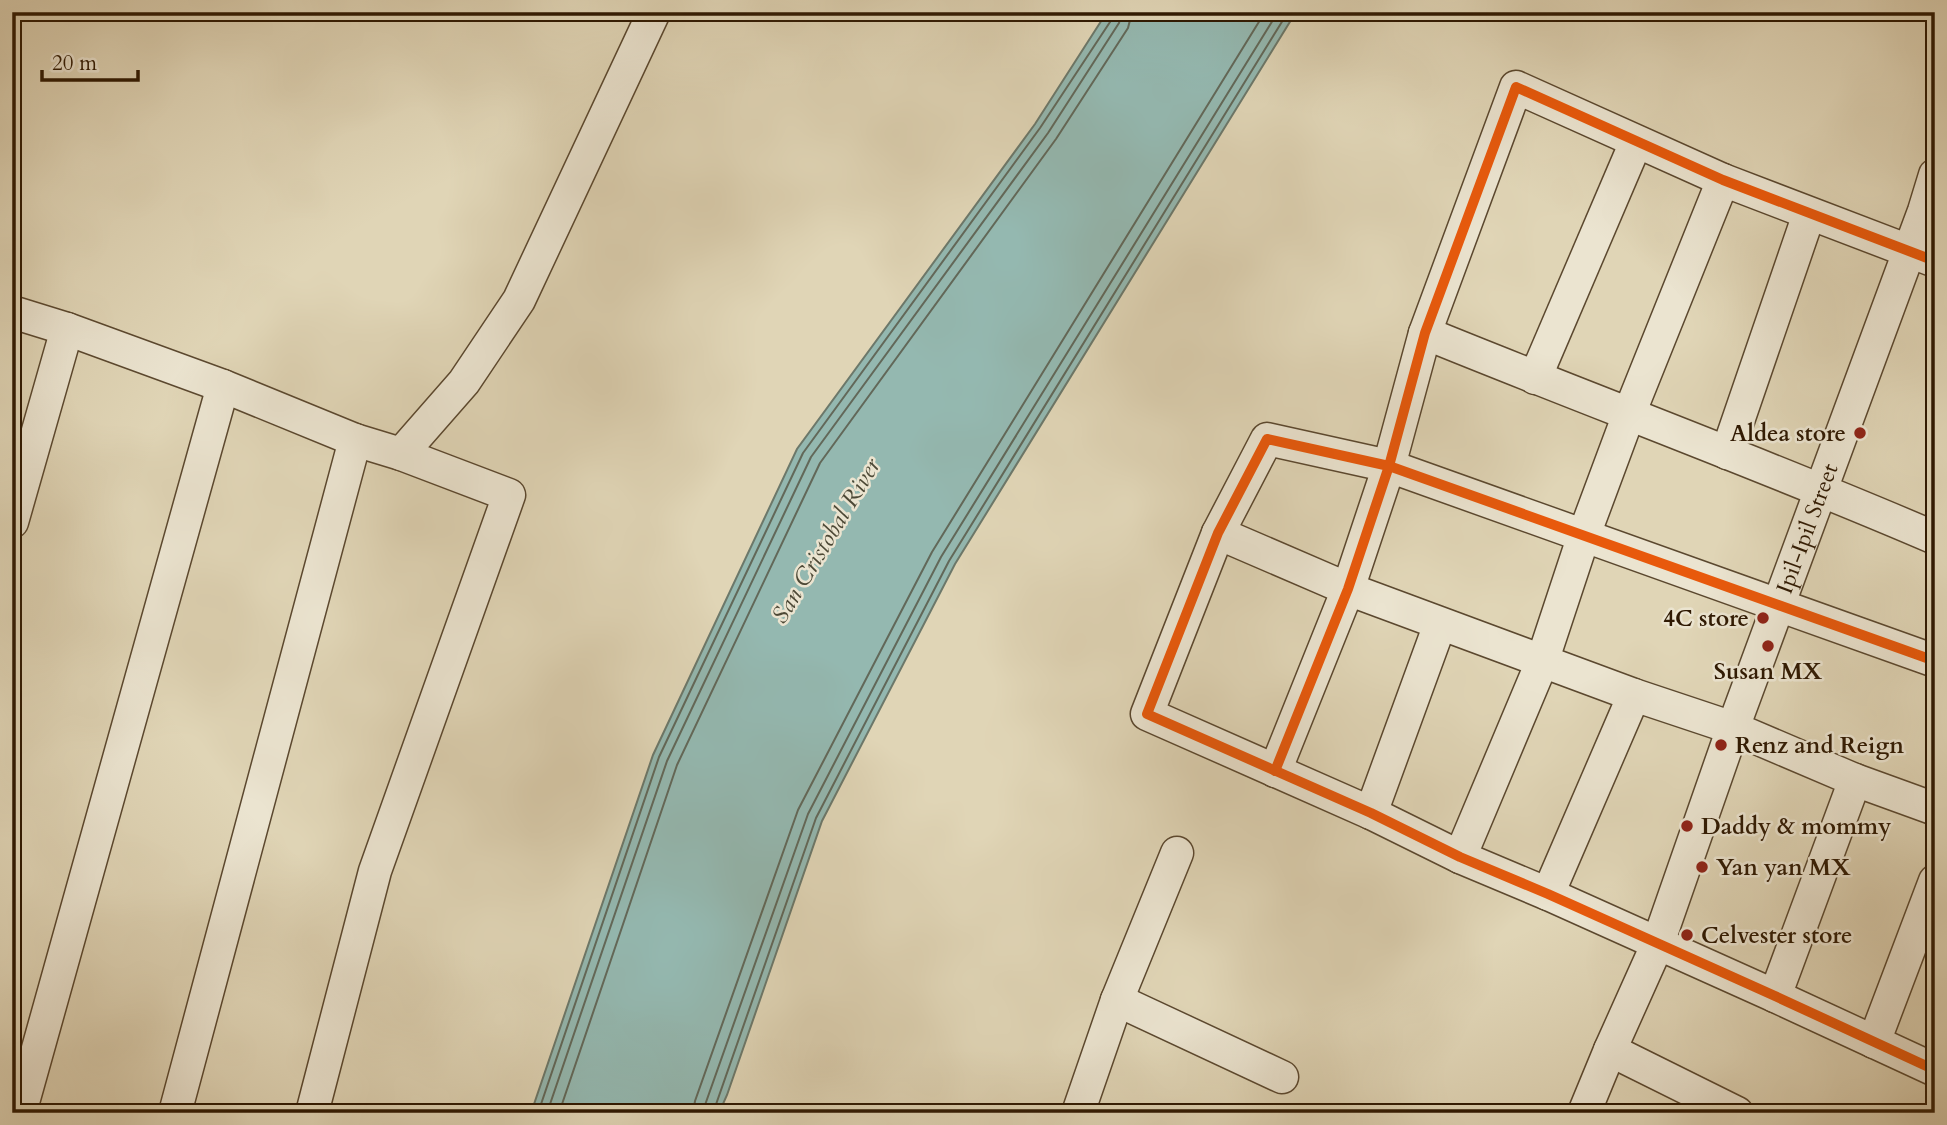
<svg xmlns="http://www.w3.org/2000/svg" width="1947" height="1125" font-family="Cardo,serif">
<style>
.water{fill:#94b8b0;stroke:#6c786a;stroke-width:2}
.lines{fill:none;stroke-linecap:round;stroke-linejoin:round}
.shore{stroke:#626859;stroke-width:2}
.minor-casing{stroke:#5b482f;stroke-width:35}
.minor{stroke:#ebe4d0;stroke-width:32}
.cycleway-casing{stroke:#ebe4d0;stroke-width:15}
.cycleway{stroke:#e8590c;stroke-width:10}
.poi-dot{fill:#8f2418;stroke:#ebe4d0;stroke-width:2.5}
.labels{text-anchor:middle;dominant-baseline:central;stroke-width:5;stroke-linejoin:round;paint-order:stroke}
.poi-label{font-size:23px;font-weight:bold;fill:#2f1902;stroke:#ebe4d0;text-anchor:start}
.street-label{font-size:23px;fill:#2f1902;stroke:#ebe4d0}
.water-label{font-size:24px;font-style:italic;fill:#4d4936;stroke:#ebe4d0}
</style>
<rect width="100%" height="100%" fill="#e0d5b6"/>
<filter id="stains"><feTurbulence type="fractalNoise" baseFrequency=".00286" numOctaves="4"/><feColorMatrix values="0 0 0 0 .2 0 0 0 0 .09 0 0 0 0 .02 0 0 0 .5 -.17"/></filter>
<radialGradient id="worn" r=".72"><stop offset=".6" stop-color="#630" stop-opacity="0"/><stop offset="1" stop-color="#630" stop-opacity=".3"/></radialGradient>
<polygon class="water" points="1107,12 1296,12 955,564 822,821 727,1095 719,1113 531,1113 653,755 797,449 1035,124"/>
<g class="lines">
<g class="shore">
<polyline points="538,1113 659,757 803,453 1040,128 1112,19 1113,12"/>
<polyline points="547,1113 667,761 811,457 1048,133 1119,23 1122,12"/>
<polyline points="559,1113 677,765 820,463 1056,139 1128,28 1132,12"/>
<polyline points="693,1113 695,1101 798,810 932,552 1265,12"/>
<polyline points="704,1113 705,1105 808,814 941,557 1278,12"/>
<polyline points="713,1113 816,818 949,561 1288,12"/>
</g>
<g class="minor-casing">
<g id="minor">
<polyline points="12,312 67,329 223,386 355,440 401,454 509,495 375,871 312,1113"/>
<path d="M1425,333C1594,402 1766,465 1935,538"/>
<polyline points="1535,378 1636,142"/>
<polyline points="1727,453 1809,214"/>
<polyline points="401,454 464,382 519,300 654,12"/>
<polyline points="12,522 67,329"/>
<polyline points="1218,533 1348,589 1634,695 1733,728 1855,780 1935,809"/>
<polyline points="1935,661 1389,466 1267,439 1218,533 1147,714 1371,813 1460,857 1548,894 1775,996 1935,1070"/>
<polyline points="1275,771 1348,589 1389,466 1425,333 1516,87 1723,180 1935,261"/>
<polyline points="1371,813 1440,624"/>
<polyline points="1460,857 1542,662 1584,535 1629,414 1723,180"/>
<polyline points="1548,894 1634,695"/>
<polyline points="1775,996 1855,780"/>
<polyline points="1117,1000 1282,1077"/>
<polyline points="1874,1042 1935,881"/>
<polyline points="1610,1050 1737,1113"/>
<polyline points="20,1113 223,386"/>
<polyline points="175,1113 355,440"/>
<polyline points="1078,1113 1117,1000 1177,853"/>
<path id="s1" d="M1584,1113L1610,1050L1658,943L1733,728L1924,211L1935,175"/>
</g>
</g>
<use href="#minor" class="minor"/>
<g class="cycleway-casing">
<g id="cycleway">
<polyline points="1935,661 1389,466 1267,439 1218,533 1147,714 1371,813 1460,857 1548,894 1775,996 1935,1070"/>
<polyline points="1275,771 1348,589 1389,466 1425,333 1516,87 1723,180 1935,261"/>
</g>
</g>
<use href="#cycleway" class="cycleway"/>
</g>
<g class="poi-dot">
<circle cx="1860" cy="433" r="7"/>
<circle cx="1763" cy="618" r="7"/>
<circle cx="1768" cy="646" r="7"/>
<circle cx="1721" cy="745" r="7"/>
<circle cx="1687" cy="826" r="7"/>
<circle cx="1702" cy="867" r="7"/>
<circle cx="1687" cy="935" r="7"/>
</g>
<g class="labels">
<g class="poi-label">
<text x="1846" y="433" text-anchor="end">Aldea store</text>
<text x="1749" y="618" text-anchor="end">4C store</text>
<text x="1768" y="671" text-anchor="middle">Susan MX</text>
<text x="1735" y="745">Renz and Reign</text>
<text x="1701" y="826">Daddy &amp; mommy</text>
<text x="1716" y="867">Yan yan MX</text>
<text x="1701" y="935">Celvester store</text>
</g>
<g class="street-label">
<text stroke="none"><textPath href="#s1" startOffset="626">Ipil-Ipil Street</textPath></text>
</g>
<g class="water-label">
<text transform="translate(826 541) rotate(-59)">San Cristobal River</text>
</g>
</g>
<rect width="1947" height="1125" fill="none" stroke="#e0d5b6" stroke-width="42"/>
<rect x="14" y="14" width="1919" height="1097" fill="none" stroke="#2f1902" stroke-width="3.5"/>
<rect x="21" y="21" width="1905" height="1083" fill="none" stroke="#2f1902" stroke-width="2"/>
<path d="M42 70v10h96v-10" fill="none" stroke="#2f1902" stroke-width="3.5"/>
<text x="52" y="70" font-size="21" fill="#2f1902" stroke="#ebe4d0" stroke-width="5" paint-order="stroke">20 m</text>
<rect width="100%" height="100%" filter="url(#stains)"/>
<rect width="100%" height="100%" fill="url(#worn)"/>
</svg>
